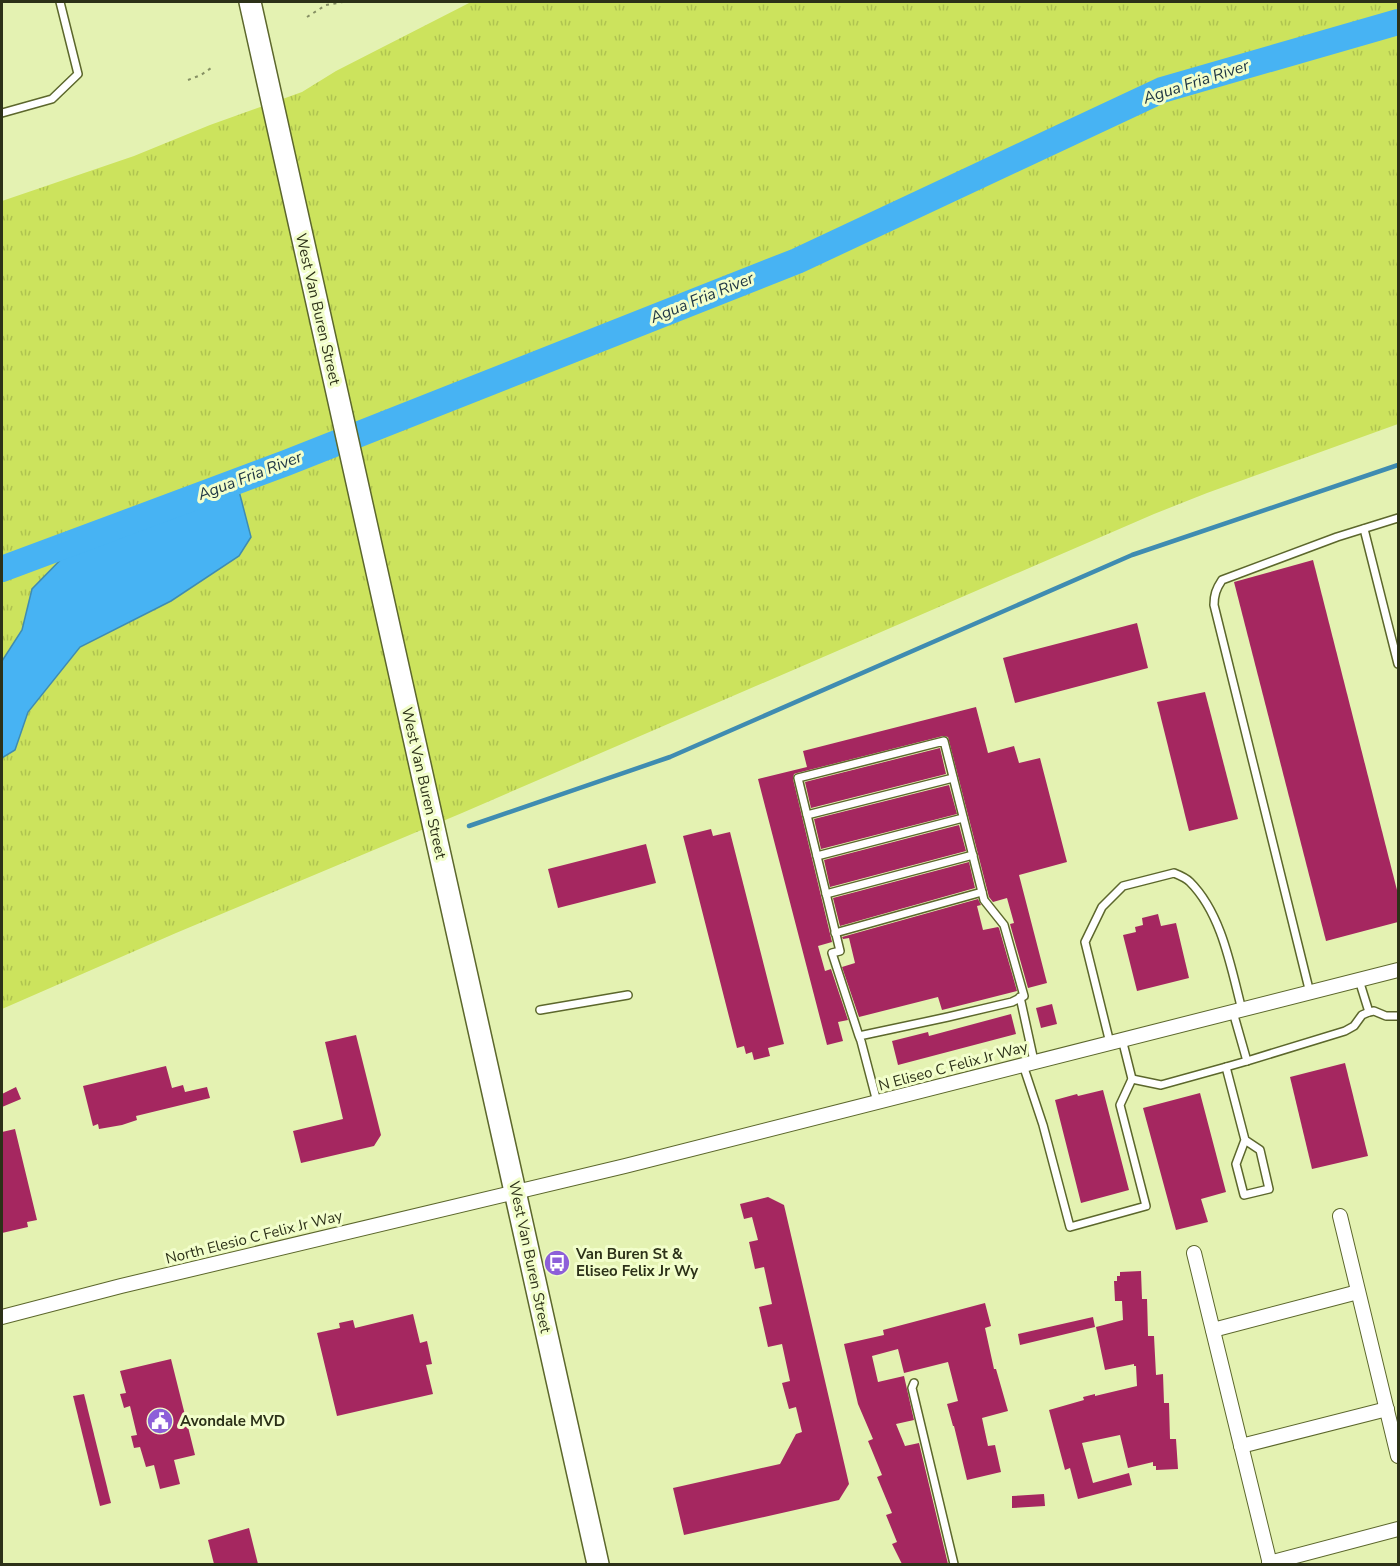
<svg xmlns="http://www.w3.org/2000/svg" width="1400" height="1566" font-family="'Nunito Sans',sans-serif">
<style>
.grass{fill:url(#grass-tufts)}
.water{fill:#47b3f3;stroke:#3f8cb1;stroke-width:1.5}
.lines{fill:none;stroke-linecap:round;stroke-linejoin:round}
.stream{stroke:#3f8cb1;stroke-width:4.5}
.river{stroke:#47b3f3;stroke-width:26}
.building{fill:#a52760}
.service-casing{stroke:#5c672c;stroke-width:10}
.minor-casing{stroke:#5c672c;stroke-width:16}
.primary-casing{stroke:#5c672c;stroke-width:24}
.path{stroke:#869064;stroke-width:2;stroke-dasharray:3 4.5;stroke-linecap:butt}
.service{stroke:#fff;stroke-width:7}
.minor{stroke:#fff;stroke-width:14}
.primary{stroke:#fff;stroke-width:21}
.labels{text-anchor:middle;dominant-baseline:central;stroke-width:6;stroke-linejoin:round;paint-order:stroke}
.street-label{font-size:15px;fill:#2c3118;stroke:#f2fecb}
.poi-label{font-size:15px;font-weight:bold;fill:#2c3118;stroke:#f2fecb;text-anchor:start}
.water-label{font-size:16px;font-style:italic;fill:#1e3544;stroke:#f2fecb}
</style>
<defs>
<pattern id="grass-tufts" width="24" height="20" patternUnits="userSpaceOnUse" patternTransform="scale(1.5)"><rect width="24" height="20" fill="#cce35d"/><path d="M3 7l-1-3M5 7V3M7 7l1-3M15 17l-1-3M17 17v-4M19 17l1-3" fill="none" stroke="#afc350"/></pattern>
</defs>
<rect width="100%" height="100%" fill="#e4f2b2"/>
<polygon class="grass" points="471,2 1398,2 1398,424 1207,493 1154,514 462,813 176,933 2,1009 2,201 134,156 210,125 302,92 336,71"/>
<polygon class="water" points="223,490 239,491 251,537 239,556 171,601 80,647 28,712 15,750 2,758 2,661 22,630 32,589 75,545 98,529"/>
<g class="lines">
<polyline class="stream" points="469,826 670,757 1132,555 1398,465"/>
<polyline class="river" points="2,569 286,463 797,261 1162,90 1398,22"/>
</g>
<g class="building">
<polygon points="1313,560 1398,894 1398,922 1326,941 1234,582"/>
<polygon points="1137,623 1148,668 1015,703 1003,658"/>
<polygon points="1205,692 1238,819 1189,831 1157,702"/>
<polygon points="976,707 988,753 1014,746 1019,763 1040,758 1067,862 1019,875 1047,983 1028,988 1010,924 1014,923 1007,898 993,902 989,897 948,737 943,736 797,773 794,774 793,779 832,942 818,946 825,971 831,969 848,1020 838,1022 843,1041 827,1045 758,779 807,767 803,751"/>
<polygon points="940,748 946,774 811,808 805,782"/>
<polygon points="949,785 957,814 821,849 814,819"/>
<polygon points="959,825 966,851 830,887 824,860"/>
<polygon points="711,829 713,836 730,832 784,1044 768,1048 770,1056 754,1060 752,1052 746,1054 744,1046 737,1048 683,836"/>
<polygon points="646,844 656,883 558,908 548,869"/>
<polygon points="969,862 975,888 840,926 833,898"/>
<polygon points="978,899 981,905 977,906 983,930 998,927 999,928 1017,991 942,1010 938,997 859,1017 842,967 855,963 849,938 843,939 842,937"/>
<polygon points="1158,914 1161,926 1176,923 1189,978 1137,991 1123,935 1136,932 1135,927 1143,925 1142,918"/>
<polygon points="1052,1004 1057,1024 1041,1028 1036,1008"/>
<polygon points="1011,1014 1016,1034 898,1065 892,1041 928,1032 929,1036"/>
<polygon points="356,1035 381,1135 374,1146 301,1163 293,1131 343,1119 325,1042"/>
<polygon points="1345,1063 1368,1156 1312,1169 1290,1077"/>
<polygon points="166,1066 172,1088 183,1085 185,1092 207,1087 210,1098 136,1116 137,1120 122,1125 99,1129 98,1124 93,1126 83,1086"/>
<polygon points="16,1087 21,1099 2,1107 2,1094"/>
<polygon points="1103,1090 1129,1190 1081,1203 1055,1100 1077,1094 1078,1096"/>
<polygon points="1200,1093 1226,1192 1201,1199 1208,1222 1176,1230 1143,1108"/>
<polygon points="15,1129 37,1220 27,1222 28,1227 2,1233 2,1132"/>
<polygon points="768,1197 784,1205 849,1484 839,1500 684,1535 673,1488 780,1464 796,1434 802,1432 796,1407 789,1409 782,1383 790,1381 782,1344 768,1347 759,1307 772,1304 764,1267 755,1269 749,1242 758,1240 752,1217 744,1219 740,1204"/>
<polygon points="1141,1271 1142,1299 1147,1299 1148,1336 1154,1336 1156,1375 1163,1374 1164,1403 1169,1403 1170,1439 1176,1439 1178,1469 1156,1470 1156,1466 1153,1466 1153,1462 1128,1468 1120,1435 1082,1443 1093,1483 1129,1473 1132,1485 1078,1499 1070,1468 1065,1470 1049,1410 1084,1400 1083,1397 1095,1394 1095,1396 1137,1386 1136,1366 1134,1366 1134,1364 1105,1370 1096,1327 1123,1320 1122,1301 1115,1301 1114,1281 1117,1281 1117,1276 1120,1276 1120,1272"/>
<polygon points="985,1303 991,1326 985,1328 994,1369 996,1369 1008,1411 982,1418 988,1446 995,1445 1001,1472 967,1480 954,1426 953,1426 947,1404 958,1401 948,1362 904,1373 898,1349 872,1356 878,1382 904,1376 914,1420 896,1424 905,1446 919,1443 948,1564 902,1564 892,1544 897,1542 886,1515 892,1513 877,1477 882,1475 868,1441 873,1439 858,1404 844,1344 884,1335 883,1330"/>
<polygon points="413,1314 420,1343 427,1341 432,1364 426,1365 433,1394 337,1416 317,1333 340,1328 339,1323 353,1320 355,1328"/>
<polygon points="1093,1317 1095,1327 1020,1345 1018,1334"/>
<polygon points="171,1359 195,1455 174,1460 180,1484 160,1489 154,1465 146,1467 140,1447 134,1448 131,1436 137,1435 130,1406 124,1408 120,1394 126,1393 120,1371"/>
<polygon points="84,1394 111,1503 100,1506 73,1396"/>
<polygon points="1044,1494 1045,1506 1012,1508 1012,1496"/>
<polygon points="249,1528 258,1564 214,1564 208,1540"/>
</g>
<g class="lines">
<g class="service-casing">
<g id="service">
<polyline points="2,113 52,99 78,74 60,2"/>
<polyline points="1364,529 1398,664"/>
<polyline points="807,815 953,778"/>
<polyline points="817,856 963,818"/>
<polyline points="826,894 973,855"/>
<polyline points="835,933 982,892"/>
<polyline points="1359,980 1369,1012"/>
<path d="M1310,993L1214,605C1214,595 1216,589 1222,580L1337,537L1398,518"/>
<polyline points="1020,997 1034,1061"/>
<polyline points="540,1010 628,995"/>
<polyline points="859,1036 948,1017 1012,1002 1024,996 1004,925 984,900 944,741 798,778 840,951 832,953 859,1036 861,1041 877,1102"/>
<path d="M1110,1043L1085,942L1102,907L1123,886L1174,873C1179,875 1186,878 1190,882C1222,914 1231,968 1242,1010"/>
<polyline points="1247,1061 1345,1031 1354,1026 1362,1015 1369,1012 1374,1011 1386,1016 1398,1016"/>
<polyline points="1023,1065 1043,1125 1070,1227 1146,1206 1120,1105 1132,1079 1122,1039"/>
<polyline points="1226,1067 1247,1061 1233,1012"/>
<polyline points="1132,1079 1161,1085 1226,1067 1245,1140 1236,1164 1244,1195 1269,1189 1260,1150 1245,1140"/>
<polyline points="914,1383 912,1388 954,1564"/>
</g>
</g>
<g class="minor-casing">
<g id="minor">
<polyline points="1340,1216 1398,1456"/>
<polyline points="1194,1253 1270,1564"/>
<polyline points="2,1317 121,1286 625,1166 1398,970"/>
<polyline points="1213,1330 1358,1292"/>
<polyline points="1241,1446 1387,1409"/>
<polyline points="1269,1563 1398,1529"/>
</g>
</g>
<g class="primary-casing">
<polyline id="primary" points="250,2 598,1564"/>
</g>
<g class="path">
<polyline points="307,17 326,5 343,2"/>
<polyline points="188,80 201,75 214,66"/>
</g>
<use href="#service" class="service"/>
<use href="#minor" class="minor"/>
<use href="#primary" class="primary"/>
</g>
<defs>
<g id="bus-disc" transform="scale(1.35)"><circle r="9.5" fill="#8d5fd9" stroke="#f2fecb"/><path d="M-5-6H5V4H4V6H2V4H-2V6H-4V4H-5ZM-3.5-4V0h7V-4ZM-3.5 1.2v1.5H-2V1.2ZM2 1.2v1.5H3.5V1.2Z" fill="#fff"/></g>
<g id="civic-disc" transform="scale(1.35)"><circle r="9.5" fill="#8d5fd9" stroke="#f2fecb"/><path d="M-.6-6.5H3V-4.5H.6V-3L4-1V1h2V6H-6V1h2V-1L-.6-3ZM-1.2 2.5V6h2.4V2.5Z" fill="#fff"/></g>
</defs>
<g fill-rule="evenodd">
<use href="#bus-disc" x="557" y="1263"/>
<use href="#civic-disc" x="160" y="1421"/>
</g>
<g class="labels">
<g class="street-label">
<text transform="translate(318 309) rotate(77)">West Van Buren Street</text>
<text transform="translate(424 783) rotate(77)">West Van Buren Street</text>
<text transform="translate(953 1066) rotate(-15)">N Eliseo C Felix Jr Way</text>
<text transform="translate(254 1237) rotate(-14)">North Elesio C Felix Jr Way</text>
<text transform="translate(530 1257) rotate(78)">West Van Buren Street</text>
</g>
<g class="poi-label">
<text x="576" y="1254">Van Buren St &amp;<tspan x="576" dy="17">Eliseo Felix Jr Wy</tspan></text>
<text x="180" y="1421">Avondale MVD</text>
</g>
<g class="water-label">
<text transform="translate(1196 82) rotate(-18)">Agua Fria River</text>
<text transform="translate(702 298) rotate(-22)">Agua Fria River</text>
<text transform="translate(250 476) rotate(-21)">Agua Fria River</text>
</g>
</g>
<rect width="1400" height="1566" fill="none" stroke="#2c3118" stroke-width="6"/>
</svg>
